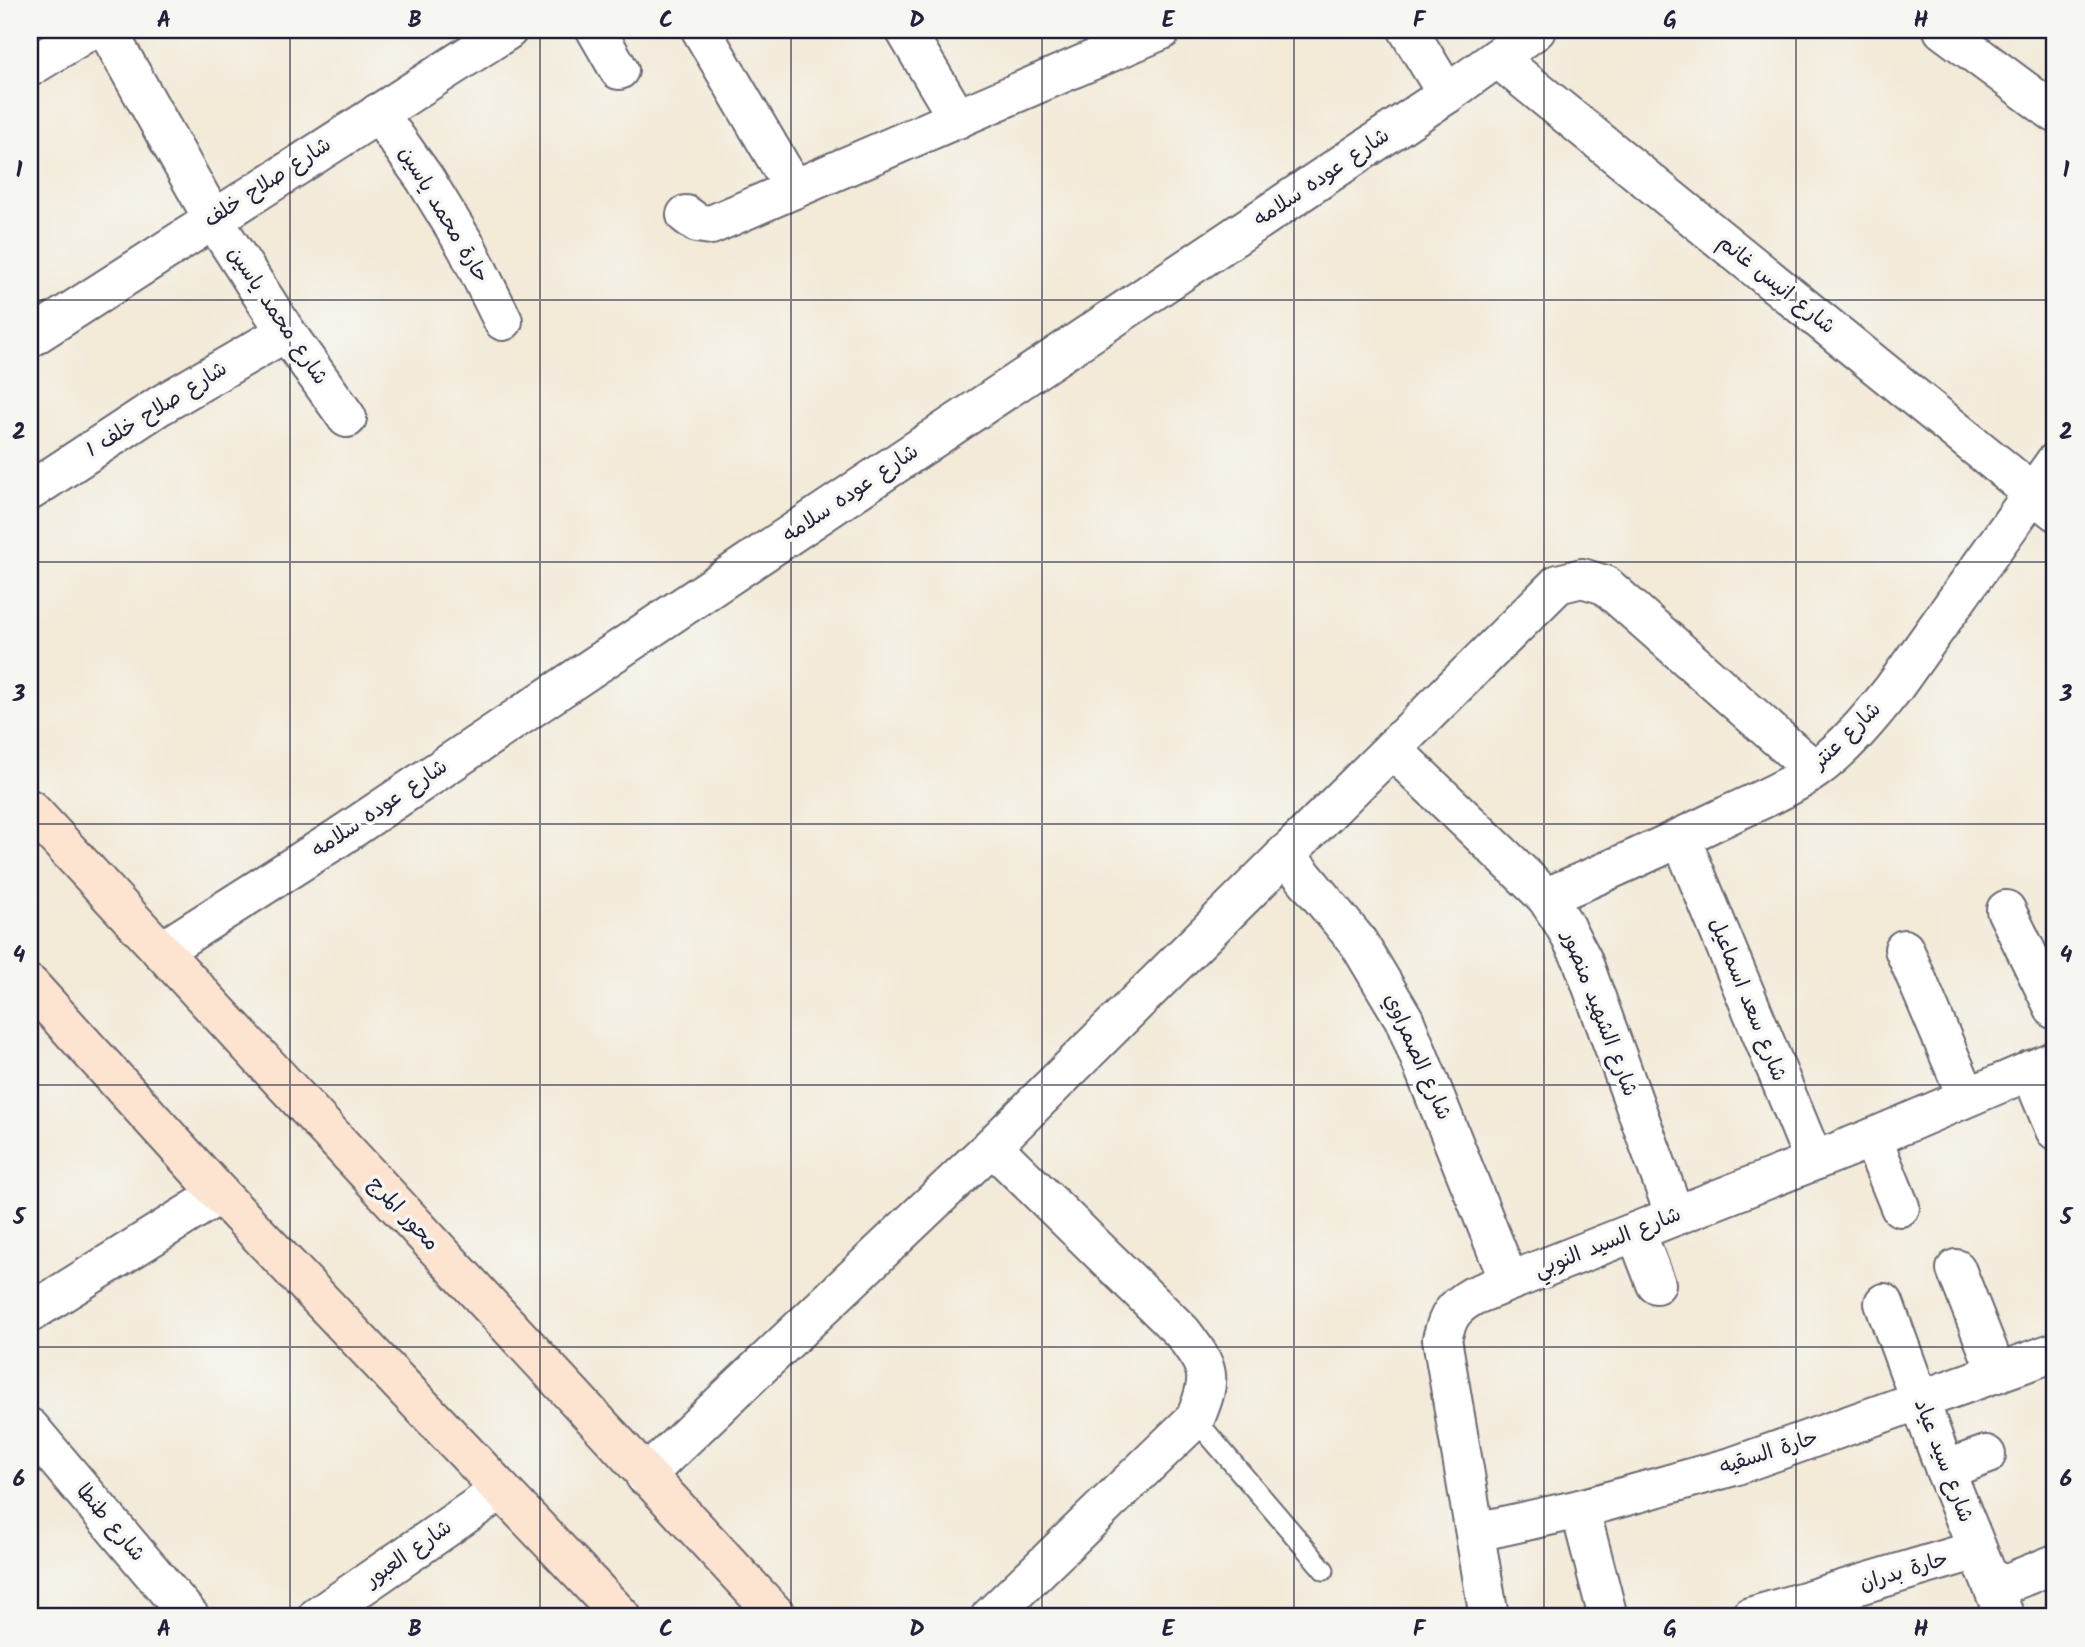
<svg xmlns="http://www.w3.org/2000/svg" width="2085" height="1647" font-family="Kalam,'Playpen Sans Arabic',sans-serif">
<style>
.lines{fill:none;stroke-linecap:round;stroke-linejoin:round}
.lane-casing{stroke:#6b6872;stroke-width:23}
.street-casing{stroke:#6b6872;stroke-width:42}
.secondary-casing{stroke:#6b6872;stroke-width:42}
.lane{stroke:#fff;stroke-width:19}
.street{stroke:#fff;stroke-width:38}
.secondary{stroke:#fde4d0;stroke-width:38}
.grid{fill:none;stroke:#22223b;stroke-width:2;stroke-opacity:0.55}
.labels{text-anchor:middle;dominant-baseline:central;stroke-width:7;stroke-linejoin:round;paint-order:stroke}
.street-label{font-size:21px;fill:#22223b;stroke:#f6f6f2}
.neatline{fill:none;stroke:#22223b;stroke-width:2.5}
.grid-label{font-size:23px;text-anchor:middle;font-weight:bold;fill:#22223b}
</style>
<rect width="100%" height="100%" fill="#f6f6f2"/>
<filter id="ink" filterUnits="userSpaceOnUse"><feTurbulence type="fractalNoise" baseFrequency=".0143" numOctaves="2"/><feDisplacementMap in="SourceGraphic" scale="14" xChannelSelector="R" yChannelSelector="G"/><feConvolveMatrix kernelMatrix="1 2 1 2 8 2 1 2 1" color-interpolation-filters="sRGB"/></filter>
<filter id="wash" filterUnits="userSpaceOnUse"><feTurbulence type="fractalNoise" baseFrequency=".00686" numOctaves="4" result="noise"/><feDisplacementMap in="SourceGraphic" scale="28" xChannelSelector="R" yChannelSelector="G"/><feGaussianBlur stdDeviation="1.57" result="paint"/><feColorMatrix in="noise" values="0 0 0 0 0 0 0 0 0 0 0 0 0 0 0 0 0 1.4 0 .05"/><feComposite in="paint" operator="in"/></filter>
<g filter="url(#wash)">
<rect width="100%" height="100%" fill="#f3ead8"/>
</g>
<g filter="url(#ink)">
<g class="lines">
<g class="lane-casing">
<polyline id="lane" points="1195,1419 1324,1570"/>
</g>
<g class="street-casing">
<g id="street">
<polyline points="107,30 213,219 286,332 347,418"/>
<polyline points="596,30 619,70"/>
<polyline points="701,30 794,189"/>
<polyline points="905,30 958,119"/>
<polyline points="1408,30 1447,94"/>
<polyline points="1943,30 2055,113"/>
<polyline points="1497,58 2055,511"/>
<polyline points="30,67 90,30"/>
<polyline points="378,113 425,179 467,248 503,321"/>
<polyline points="686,215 697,223 711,225 1162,30"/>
<polyline points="30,338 508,30"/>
<polyline points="30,491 159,406 286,332"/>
<polyline points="1392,749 1546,897 1563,923 1582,959 1675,1216"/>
<polyline points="1681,838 1814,1161"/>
<polyline points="1285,854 1358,942 1404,1019 1509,1281"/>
<path d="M1546,897C1607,872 1666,845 1726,816C1754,803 1790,788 1816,769C1846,747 1870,718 1893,689L2055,462"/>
<polyline points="2006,910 2055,1010"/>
<polyline points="1904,949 1967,1097"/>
<polyline points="161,951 338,838 1447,94 1536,30"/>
<polyline points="2030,1070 2055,1130"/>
<polyline points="1872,1138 1900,1207"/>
<polyline points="1636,1232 1656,1284"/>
<polyline points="1956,1269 1997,1373"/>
<polyline points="1884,1303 1945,1470 2005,1617"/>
<polyline points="30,1313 220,1194"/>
<polyline points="30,1428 190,1617"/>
<polyline points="1945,1470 1986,1455"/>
<polyline points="645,1476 992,1146 1558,584 1582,578 1605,585 1814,770"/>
<polyline points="1580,1509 1608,1617"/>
<polyline points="1476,1532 1580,1509 1734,1466 2055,1352"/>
<polyline points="1995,1588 2055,1564"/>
<polyline points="317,1617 501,1490"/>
<path d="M990,1617L1195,1419C1213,1376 1210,1369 1182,1332L992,1146"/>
<path d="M1489,1617L1442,1339C1448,1316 1452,1308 1473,1296L1872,1138L2055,1060"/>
<polyline points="1750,1617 1977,1550"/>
</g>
</g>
<g class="secondary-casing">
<g id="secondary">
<polyline points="30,809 778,1617"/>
<polyline points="30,985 220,1194 622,1617"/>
</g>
</g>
<use href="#lane" class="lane"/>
<use href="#street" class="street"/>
<use href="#secondary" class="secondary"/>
</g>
</g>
<path class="grid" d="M290,30V1617M540,30V1617M791,30V1617M1042,30V1617M1294,30V1617M1544,30V1617M1796,30V1617M30,300H2055M30,562H2055M30,824H2055M30,1085H2055M30,1347H2055"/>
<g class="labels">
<g class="street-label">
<text transform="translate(1322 178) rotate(-34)">شارع عوده سلامه</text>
<text transform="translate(268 183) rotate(-33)">شارع صلاح خلف</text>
<text transform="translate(443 215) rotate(59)">حارة محمد ياسين</text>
<text transform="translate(1776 285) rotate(39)">شارع انيس غانم</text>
<text transform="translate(277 316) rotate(56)">شارع محمد ياسين</text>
<text transform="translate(157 410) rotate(-32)">شارع صلاح خلف 1</text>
<text transform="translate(851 494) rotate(-34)">شارع عوده سلامه</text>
<text transform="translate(1847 736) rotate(-44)">شارع عنتر</text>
<text transform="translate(380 809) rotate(-34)">شارع عوده سلامه</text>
<text transform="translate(1747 1000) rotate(68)">شارع سعد اسماعيل</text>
<text transform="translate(1599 1014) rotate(69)">شارع الشهيد منصور</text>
<text transform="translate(1417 1057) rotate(66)">شارع الصمراوي</text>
<text transform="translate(403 1214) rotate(47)">محور المرج</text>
<text transform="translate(1608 1243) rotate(-22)">شارع السيد النوبي</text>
<text transform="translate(1769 1453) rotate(-18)">حارة السقيه</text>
<text transform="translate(1943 1461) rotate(69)">شارع سيد عياد</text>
<text transform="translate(110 1523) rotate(50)">شارع طنطا</text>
<text transform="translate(409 1554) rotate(-35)">شارع العبور</text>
<text transform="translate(1904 1572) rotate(-17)">حارة بدران</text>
</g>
</g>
<rect width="2085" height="1647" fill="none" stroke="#f6f6f2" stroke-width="77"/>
<rect x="38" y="38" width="2008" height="1570" class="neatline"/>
<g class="grid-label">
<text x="164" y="27">A</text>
<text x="415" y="27">B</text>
<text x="666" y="27">C</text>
<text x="917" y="27">D</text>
<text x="1168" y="27">E</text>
<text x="1419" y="27">F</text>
<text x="1670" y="27">G</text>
<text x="1921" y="27">H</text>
<text x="19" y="177">1</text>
<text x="2066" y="177">1</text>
<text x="19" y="439">2</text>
<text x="2066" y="439">2</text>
<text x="19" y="701">3</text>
<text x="2066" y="701">3</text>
<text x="19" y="962">4</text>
<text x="2066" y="962">4</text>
<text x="19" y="1224">5</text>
<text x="2066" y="1224">5</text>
<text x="19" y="1486">6</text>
<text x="2066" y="1486">6</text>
<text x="164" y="1636">A</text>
<text x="415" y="1636">B</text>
<text x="666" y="1636">C</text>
<text x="917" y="1636">D</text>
<text x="1168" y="1636">E</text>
<text x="1419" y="1636">F</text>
<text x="1670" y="1636">G</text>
<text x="1921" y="1636">H</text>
</g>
</svg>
